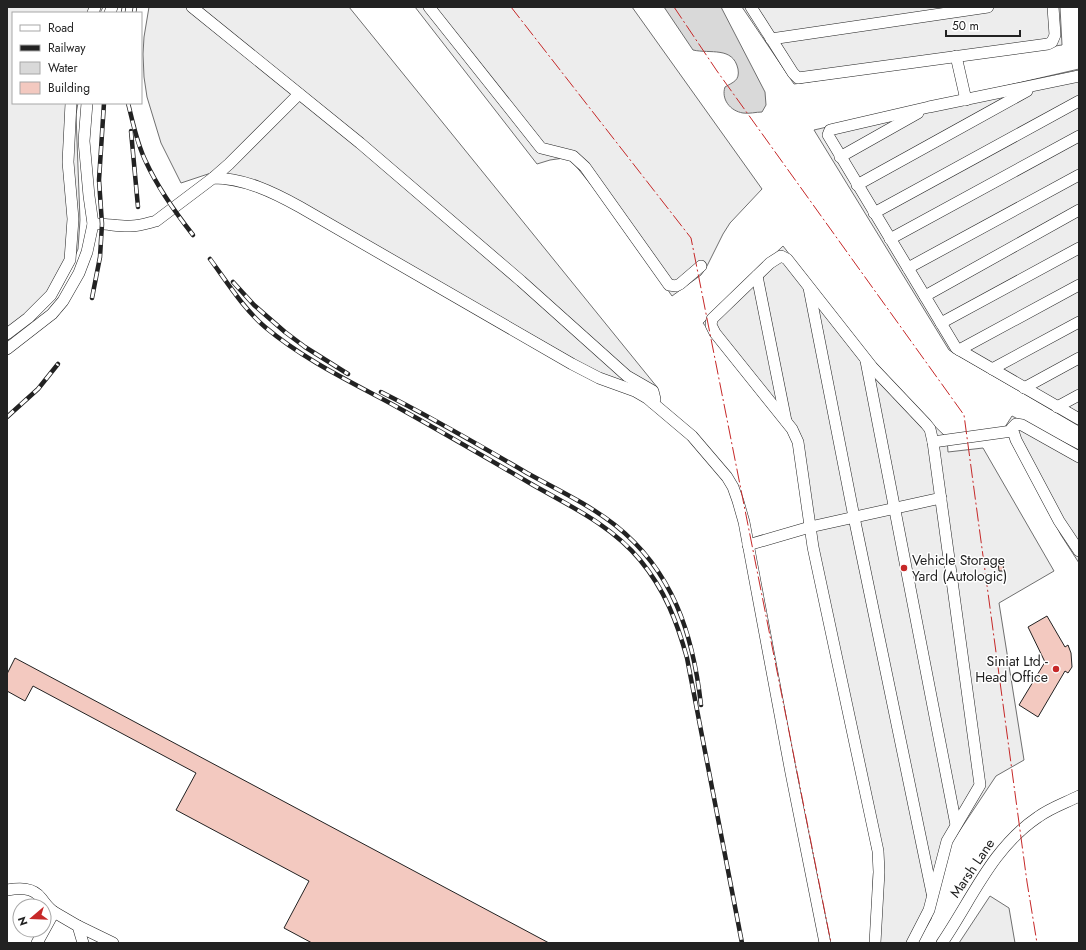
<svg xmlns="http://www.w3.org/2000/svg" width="1086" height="950" font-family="Jost,sans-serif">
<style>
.parking{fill:#ededed;stroke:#6f6f6f}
.water{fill:#d9d9d9;stroke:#6f6f6f}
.building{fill:#f3c9c0;stroke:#222}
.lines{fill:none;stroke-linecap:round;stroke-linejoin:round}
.minor-casing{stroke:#222;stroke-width:12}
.minor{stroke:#fff;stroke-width:11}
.rail-casing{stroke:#222;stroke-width:4.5}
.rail{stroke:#fff;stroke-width:3;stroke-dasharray:9;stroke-linecap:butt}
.power{stroke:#c62828;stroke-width:1;stroke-dasharray:14 3 2 3;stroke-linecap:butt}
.poi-dot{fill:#c62828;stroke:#fff;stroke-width:1.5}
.labels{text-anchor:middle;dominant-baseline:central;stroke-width:3;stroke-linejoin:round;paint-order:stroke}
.poi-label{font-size:14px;fill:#222;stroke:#fff;text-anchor:start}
.street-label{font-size:14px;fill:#222;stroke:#fff}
</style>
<rect width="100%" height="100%" fill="#fff"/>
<g class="parking">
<polygon points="7,7 103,7 100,13 13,13 13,103 78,103 76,114 80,220 78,249 63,284 47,307 7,337"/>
<polygon points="149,7 349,7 657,387 649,396 598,373 315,210 211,173 181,183 161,143 147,97 144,77 143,54 144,37"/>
<polygon points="415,7 632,7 762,189 730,223 723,234 706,268 701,275 672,296 614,213 575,165 570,160 564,158 550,160 537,164"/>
<polygon points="742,7 1060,7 1062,45 794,84"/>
<polygon points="1079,69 1079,426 949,350 814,130"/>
<polygon points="783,246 888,381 947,438 948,452 983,448 1054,571 999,603 1024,760 996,776 948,848 931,919 917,943 871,943 874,858 794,440 703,323"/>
<polygon points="1012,416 1079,450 1079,563 1061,535 1005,427"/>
<polygon points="990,896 1009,908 1015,943 959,943"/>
</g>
<path class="water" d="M664,7H721L765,92L766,105L762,112C756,112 749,114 743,113C730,111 721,99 725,87C733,82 740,81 738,69C733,46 710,54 693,50Z"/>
<g class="building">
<polygon points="1002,560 1004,571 999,571 998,561"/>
<polygon points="1047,616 1065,647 1068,645 1071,653 1072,667 1068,673 1065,671 1038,717 1019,705 1045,662 1028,627"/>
<polygon points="15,658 549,943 312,943 284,928 309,881 176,810 196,773 33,686 25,701 7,691 7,674"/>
</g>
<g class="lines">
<g class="minor-casing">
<g id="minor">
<polyline points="192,7 360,143 521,281 627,376 653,391 655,399 653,403"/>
<polyline points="429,7 541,148 573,156 585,167 669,285 676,286 680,284 701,266"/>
<polyline points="751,7 793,73 798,78 1048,44 1052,42 1055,35 1053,7"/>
<polyline points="93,13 95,7"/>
<polyline points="110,13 112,7"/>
<polyline points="771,39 988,7"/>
<polyline points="956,56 966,100"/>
<polyline points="1079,76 929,107 834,129 830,130 828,135 956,348 1079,419"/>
<polyline points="840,157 918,113"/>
<polyline points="213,178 229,164 299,94"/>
<polyline points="857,185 1027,91"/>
<polyline points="874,213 1079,101"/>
<path d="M93,224C106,223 118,227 131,226C140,226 148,223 156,221L213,178C244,178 273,192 300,207L572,364L599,378L635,391L647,398L692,436L727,477L733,487L738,501L744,522L791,773L825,943"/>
<polyline points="890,239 1079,136"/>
<polyline points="908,268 1079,175"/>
<polyline points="757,276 786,421"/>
<polyline points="809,288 854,517 932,893"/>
<polyline points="925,296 1079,210"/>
<polyline points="941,323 1079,248"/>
<polyline points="7,334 28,318 51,295 70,260 73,219 68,162 71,103"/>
<polyline points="7,349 52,314 63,301 79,273 87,252 93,224 89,196 84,141 87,103"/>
<polyline points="959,350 1079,285"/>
<polyline points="866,361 956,825"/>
<polyline points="992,369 1079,322"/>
<polyline points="1024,388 1079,358"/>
<polyline points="1057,407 1079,395"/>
<polyline points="933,442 1012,431"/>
<polyline points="1079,457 1022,425 1016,424 1012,428 1016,440 1059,521 1079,551"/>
<polyline points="748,545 810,527 941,498"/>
<path d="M7,890C19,888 33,887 41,898C45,903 48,908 54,912L37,943"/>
<polyline points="54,912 78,926 83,943"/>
<polyline points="78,926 113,943"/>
<polyline points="875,943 879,872 878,851 813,547 798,442 792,429 715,333 711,325 712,319 770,263 781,256 787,259 872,367 926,424 930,429 933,442 980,785 947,841 929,910 912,943"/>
<path d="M942,943C972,899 992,848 1038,817C1050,808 1065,803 1079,796"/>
</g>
</g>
<use href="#minor" class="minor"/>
<g class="rail-casing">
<g id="rail">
<polyline points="123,13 124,7"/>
<polyline points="134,13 135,7"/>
<path d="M128,103C133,123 137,144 146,162C158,188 175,212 193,235"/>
<polyline points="131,131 138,207"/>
<path d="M210,259C227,282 243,308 265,327C302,358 345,379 388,402C437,429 485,457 533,485C572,507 612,526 640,560C665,590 677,622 687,658L742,943"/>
<polyline points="233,282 254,305 285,332 305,347 348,374"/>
<polyline points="92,298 100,257 102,224 99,180 104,103"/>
<path d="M381,392C431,417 479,445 527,473C556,489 588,504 615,525C673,571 693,634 701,705"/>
<polyline points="7,417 38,389 58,364"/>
</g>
</g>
<use href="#rail" class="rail"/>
<g class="power">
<polyline points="511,7 691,238 831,943"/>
<polyline points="674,7 717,71 964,415 1027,882 1037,943"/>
</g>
</g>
<g class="poi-dot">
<circle cx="904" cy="568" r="4"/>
<circle cx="1056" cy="669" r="4"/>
</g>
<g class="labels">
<g class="poi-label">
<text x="912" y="560">Vehicle Storage<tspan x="912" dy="16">Yard (Autologic)</tspan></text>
<text x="1048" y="661" text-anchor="end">Siniat Ltd -<tspan x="1048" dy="16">Head Office</tspan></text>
</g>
<g class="street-label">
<text transform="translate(972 868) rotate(-56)">Marsh Lane</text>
</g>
</g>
<rect width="1086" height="950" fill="none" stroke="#222222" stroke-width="16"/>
<rect x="12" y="12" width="130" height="92" fill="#ffffff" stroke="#a7a7a7"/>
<rect x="20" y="25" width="20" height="6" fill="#ffffff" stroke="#a7a7a7"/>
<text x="48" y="32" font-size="12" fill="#222222">Road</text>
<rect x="20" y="45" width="20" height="6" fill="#222222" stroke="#a7a7a7"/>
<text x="48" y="52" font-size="12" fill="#222222">Railway</text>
<rect x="20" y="62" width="20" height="12" fill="#d9d9d9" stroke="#a7a7a7"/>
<text x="48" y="72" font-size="12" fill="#222222">Water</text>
<rect x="20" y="82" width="20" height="12" fill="#f3c9c0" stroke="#a7a7a7"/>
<text x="48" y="92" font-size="12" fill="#222222">Building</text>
<g transform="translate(32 918) rotate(251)"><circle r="19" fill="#ffffff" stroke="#a7a7a7"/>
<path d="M0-3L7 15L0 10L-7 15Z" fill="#c62828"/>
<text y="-6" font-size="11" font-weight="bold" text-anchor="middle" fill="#222222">N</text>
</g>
<path d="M946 30v6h74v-6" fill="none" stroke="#222222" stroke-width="2"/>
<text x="952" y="30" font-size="12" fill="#222222" stroke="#ffffff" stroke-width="3" paint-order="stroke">50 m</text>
</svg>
